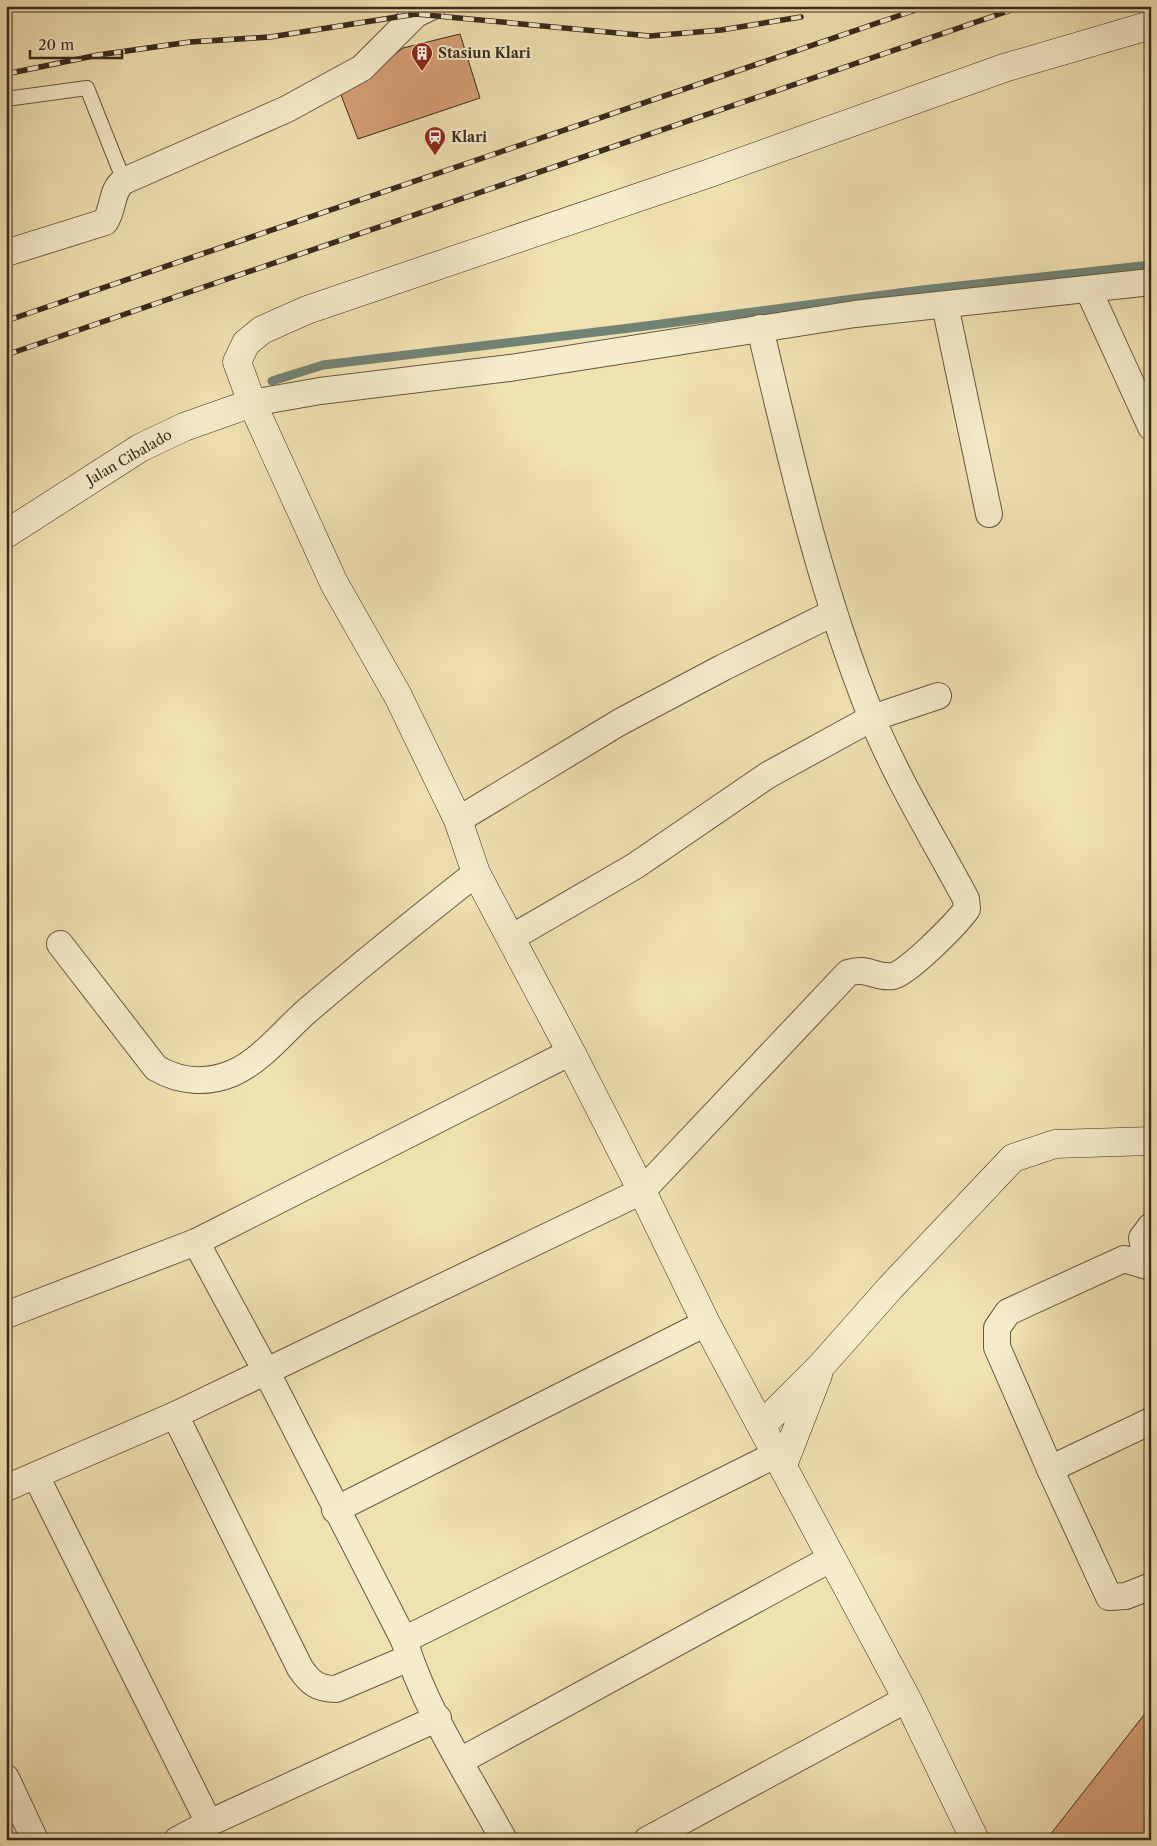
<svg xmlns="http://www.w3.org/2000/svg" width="1157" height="1846" font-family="'Libre Caslon Text',serif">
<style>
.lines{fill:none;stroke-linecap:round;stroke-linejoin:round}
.stream{stroke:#728374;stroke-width:9}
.building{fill:#d79e75;stroke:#372a1e}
.lane-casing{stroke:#655843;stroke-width:16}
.street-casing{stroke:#655843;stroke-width:28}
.secondary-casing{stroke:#372a1e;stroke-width:29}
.lane{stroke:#f5eccc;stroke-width:14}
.street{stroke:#f5eccc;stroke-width:26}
.secondary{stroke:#f5eccc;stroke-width:28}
.rail-casing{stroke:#372a1e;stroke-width:5.5}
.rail{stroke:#f5eccc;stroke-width:4;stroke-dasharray:11;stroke-linecap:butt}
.labels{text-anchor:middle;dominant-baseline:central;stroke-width:4;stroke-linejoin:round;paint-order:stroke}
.poi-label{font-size:14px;font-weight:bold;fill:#372a1e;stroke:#f5eccc;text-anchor:start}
.street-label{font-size:14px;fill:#372a1e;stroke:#f5eccc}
</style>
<rect width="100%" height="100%" fill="#f0e1b1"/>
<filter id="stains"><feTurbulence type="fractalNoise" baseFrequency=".004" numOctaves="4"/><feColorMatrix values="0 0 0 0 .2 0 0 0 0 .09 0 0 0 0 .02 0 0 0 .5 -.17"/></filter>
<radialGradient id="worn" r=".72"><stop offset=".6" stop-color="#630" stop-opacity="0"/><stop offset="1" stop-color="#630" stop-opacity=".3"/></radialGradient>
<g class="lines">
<polyline class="stream" points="272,381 323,365 638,327 922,290 1151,265"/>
</g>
<g class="building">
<polygon points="460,34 480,98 358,139 341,95 403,48"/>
<polygon points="1151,1706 1151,1833 1144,1840 1046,1840"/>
</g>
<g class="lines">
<g class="lane-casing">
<polyline id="lane" points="6,99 87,88 124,181"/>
</g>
<g class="street-casing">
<g id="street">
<path d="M6,253L105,222C114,209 111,189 124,181L287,109L362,68L416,14L433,6"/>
<polyline points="1088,289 1151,427"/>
<polyline points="945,305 989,514"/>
<polyline points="252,403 320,391 510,368 855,314 1151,282"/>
<polyline points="458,820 620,722 724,667 833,613"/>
<polyline points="511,938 635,866 768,775 872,718 938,696"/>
<path d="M60,944L156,1068C180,1082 207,1084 233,1073C262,1060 284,1031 308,1010C363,963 419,918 476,873"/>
<path d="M196,1242L266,1371L404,1640C425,1710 469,1776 504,1840"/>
<polyline points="6,1315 196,1242 571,1052"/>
<path d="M175,1415L300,1668C310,1683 318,1689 336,1689L409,1658"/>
<polyline points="1151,1421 1050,1469 1109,1597 1126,1596 1151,1586"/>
<polyline points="1050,1469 997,1347 997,1328 1008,1312 1124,1259 1147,1266 1142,1238 1151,1226"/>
<polyline points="36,1476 209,1823"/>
<path d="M6,1488L175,1415L642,1191L848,973C868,966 875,979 893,976C908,973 957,923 967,909L966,899C934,839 898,781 872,718C821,592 791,460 760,328"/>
<polyline points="335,1510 706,1323"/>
<polyline points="404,1640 777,1454"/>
<polyline points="460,1761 830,1559"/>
<polyline points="6,1778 35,1840"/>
<polyline points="177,1840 209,1823 438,1718"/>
<polyline points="647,1840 907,1699"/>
</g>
</g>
<g class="secondary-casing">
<g id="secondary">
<polyline points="252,403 334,583 398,696 458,820 476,873 571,1052 642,1191 706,1323 907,1699 975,1840"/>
<polyline points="6,534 140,448 184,427 252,403 237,362 246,343 262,330 307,310 710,173 1004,68 1151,25"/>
<polyline points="762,1425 821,1366 890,1288 1013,1158 1055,1144 1151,1141"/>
<polyline points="783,1465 818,1375"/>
</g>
</g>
<use href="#lane" class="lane"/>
<use href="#street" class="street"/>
<use href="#secondary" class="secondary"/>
<g class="rail-casing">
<g id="rail">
<polyline points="6,74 98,55 190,42 270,37 416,14 650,36 721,30 801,17"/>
<polyline points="6,321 927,6"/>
<polyline points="6,355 1023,6"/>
</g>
</g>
<use href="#rail" class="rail"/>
</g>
<defs>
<g id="building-pin" transform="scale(1.125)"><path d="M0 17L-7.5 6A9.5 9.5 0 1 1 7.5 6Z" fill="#8f2418" stroke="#f5eccc"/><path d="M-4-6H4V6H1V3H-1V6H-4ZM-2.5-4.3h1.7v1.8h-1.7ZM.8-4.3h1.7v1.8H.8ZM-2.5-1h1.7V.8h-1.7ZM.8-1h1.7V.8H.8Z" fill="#fff"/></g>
<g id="station-pin" transform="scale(1.125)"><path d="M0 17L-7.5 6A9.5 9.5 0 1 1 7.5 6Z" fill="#8f2418" stroke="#f5eccc"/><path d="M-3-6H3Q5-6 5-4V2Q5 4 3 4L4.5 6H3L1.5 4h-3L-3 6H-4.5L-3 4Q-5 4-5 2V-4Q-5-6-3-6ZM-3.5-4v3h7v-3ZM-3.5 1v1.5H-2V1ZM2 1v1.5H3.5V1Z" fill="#fff"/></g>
</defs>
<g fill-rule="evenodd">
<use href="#building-pin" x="422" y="53"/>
<use href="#station-pin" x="435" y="137"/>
</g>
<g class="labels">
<g class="poi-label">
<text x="438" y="53">Stasiun Klari</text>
<text x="451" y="137">Klari</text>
</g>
<g class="street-label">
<text transform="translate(129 457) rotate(-30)">Jalan Cibalado</text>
</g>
</g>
<rect width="1157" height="1846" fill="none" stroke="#f0e1b1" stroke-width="25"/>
<rect x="8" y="8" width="1142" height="1831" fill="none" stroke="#372a1e" stroke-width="2.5"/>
<rect x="12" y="12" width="1132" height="1821" fill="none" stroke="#372a1e"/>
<path d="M30 50v8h92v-8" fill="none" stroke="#372a1e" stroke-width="2.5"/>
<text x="38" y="50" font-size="15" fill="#372a1e" stroke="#f5eccc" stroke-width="4" paint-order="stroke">20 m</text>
<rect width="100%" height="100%" filter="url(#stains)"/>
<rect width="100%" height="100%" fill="url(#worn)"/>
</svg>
